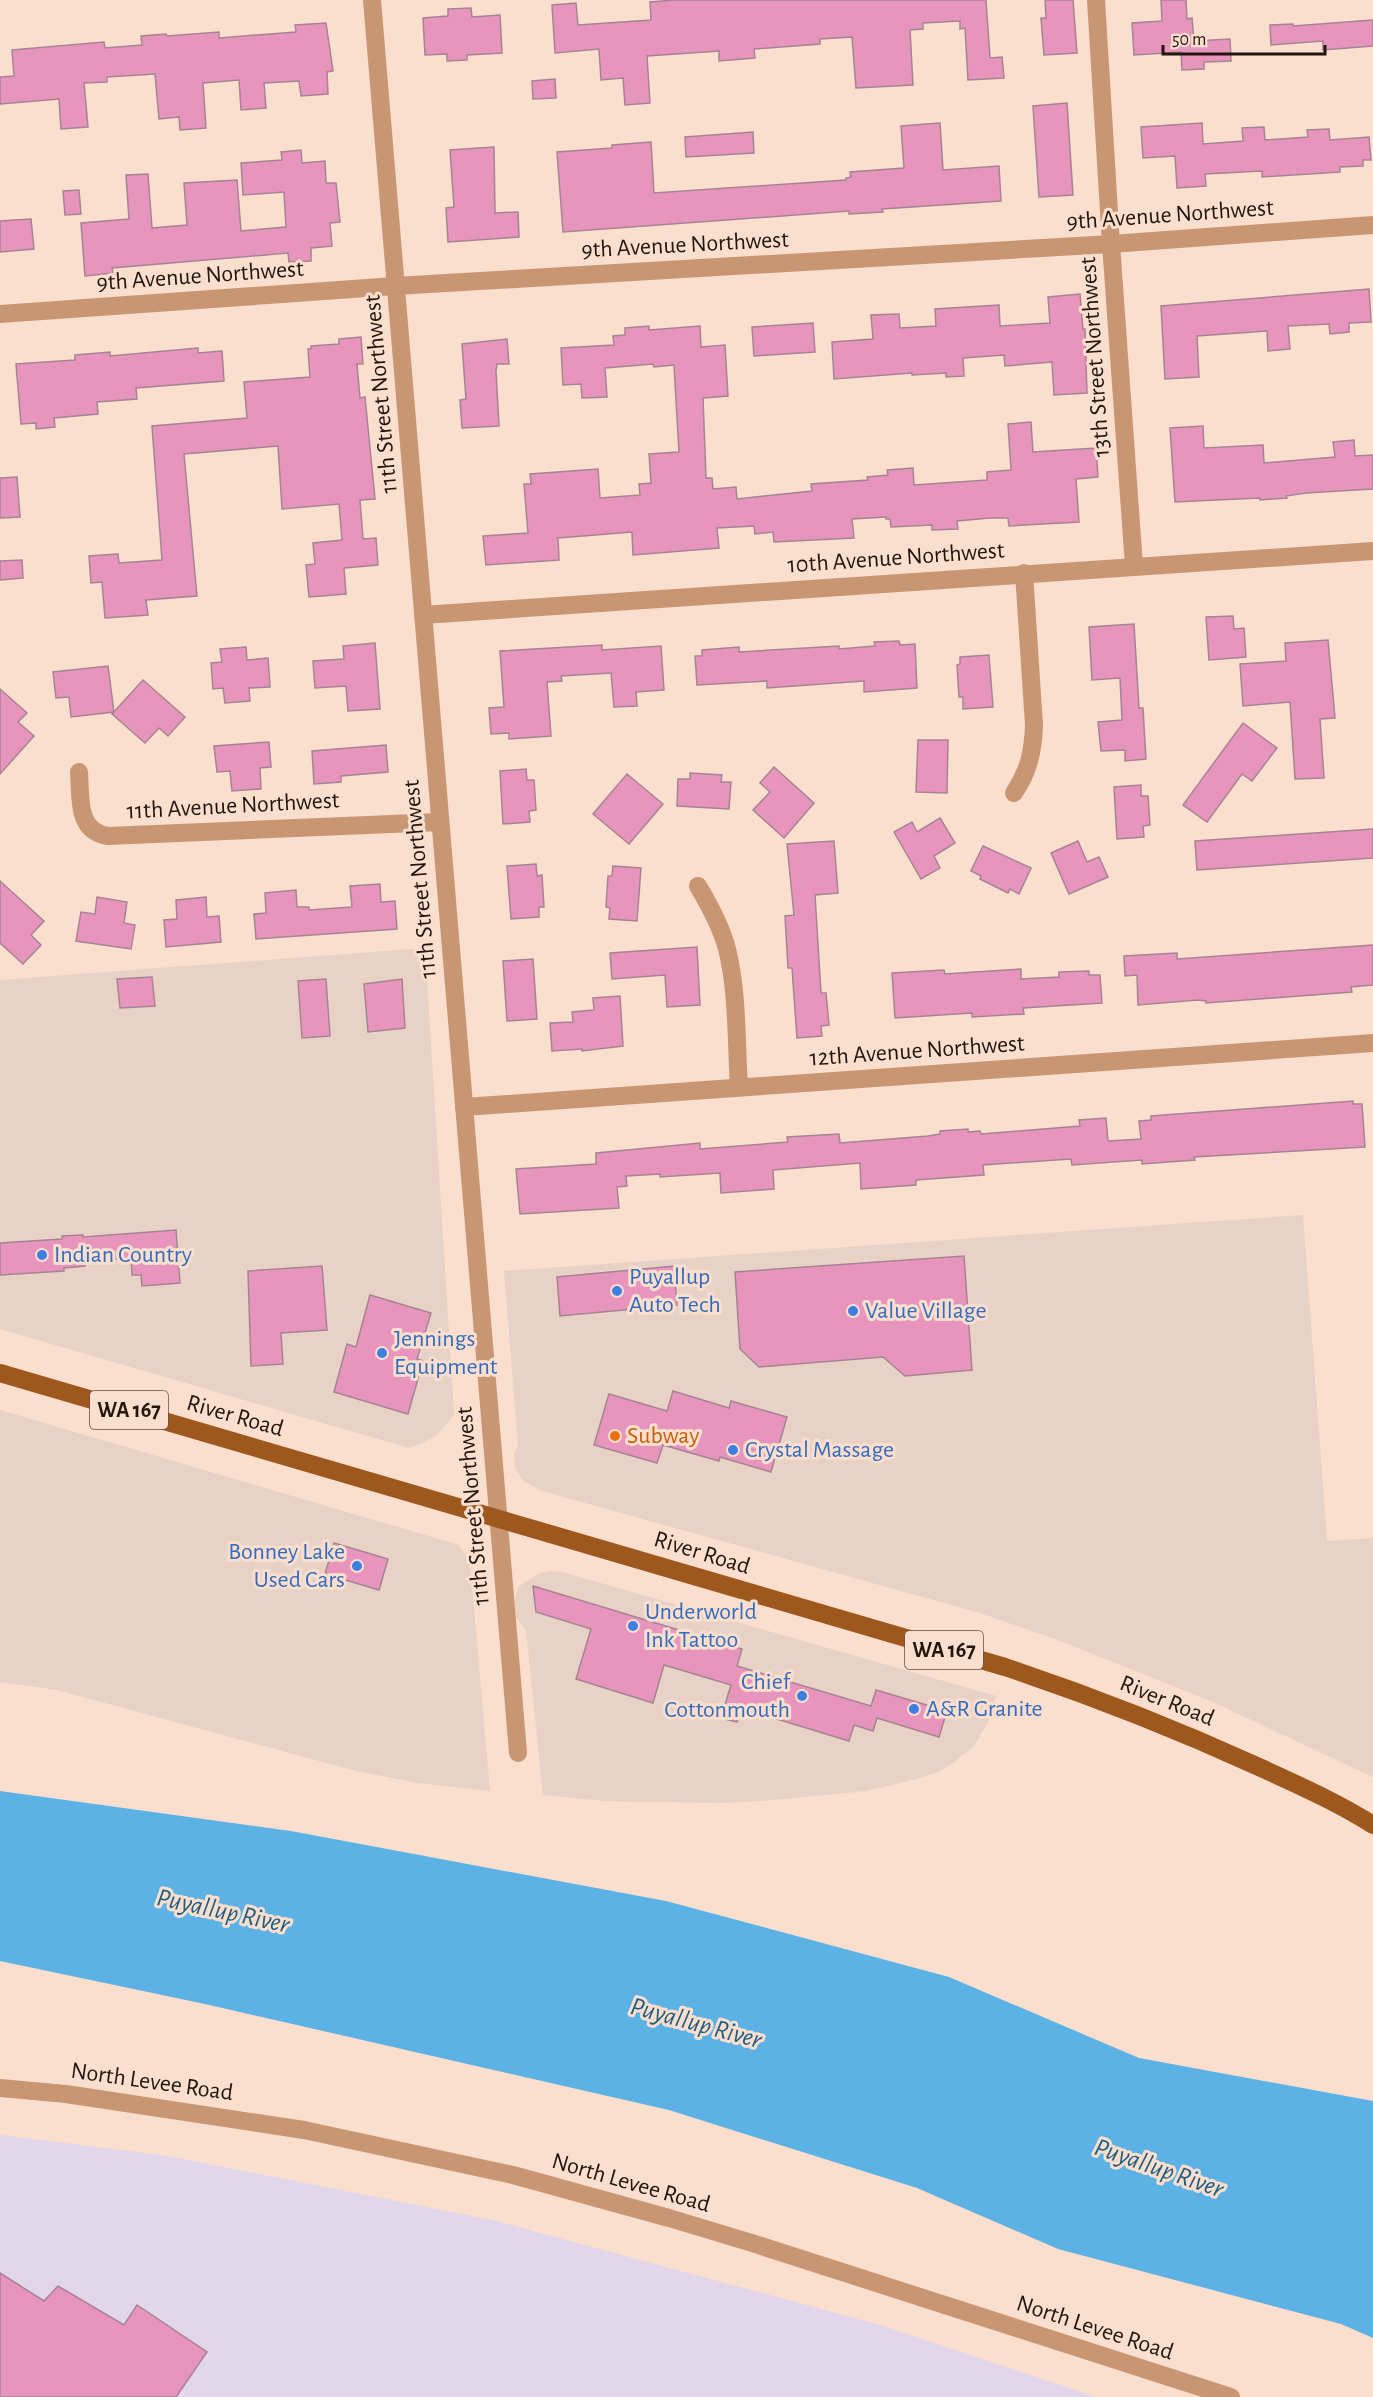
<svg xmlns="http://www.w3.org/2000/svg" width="1373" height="2397" font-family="'Alegreya Sans',sans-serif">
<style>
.commercial{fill:#e8d2c5}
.industrial{fill:#e1d6ea}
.water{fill:#5cb1e5}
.building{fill:#e895bd;stroke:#a78494;stroke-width:1.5}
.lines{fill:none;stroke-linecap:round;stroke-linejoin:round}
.minor{stroke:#c99674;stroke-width:18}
.tertiary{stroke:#c99674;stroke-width:18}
.primary{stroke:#9e571d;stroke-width:18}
.shop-dot{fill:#3f7fe0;stroke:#fadece;stroke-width:2}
.food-dot{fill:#e8710a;stroke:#fadece;stroke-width:2}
.labels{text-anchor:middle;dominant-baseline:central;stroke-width:6;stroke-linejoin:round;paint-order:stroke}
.shield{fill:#fadece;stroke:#635248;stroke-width:1.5}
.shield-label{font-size:22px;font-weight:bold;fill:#22160e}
.street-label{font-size:24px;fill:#22160e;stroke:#fadece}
.shop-label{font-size:24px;fill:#366cbe;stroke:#fadece;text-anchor:start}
.food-label{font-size:24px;fill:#c56008;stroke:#fadece;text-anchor:start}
.water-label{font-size:26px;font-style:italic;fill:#1e5d80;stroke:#fadece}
</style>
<rect width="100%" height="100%" fill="#fadece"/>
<g class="commercial">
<polygon points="425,948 454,1415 437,1435 423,1443 409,1448 0,1329 0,980"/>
<polygon points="1303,1215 1327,1541 1373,1538 1373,1777 1213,1702 1058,1640 980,1613 542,1491 524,1481 515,1469 514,1454 518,1445 504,1271"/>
<polygon points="0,1410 459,1545 470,1562 490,1791 418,1783 356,1771 57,1690 0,1682"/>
<polygon points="550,1571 562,1572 996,1696 989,1720 975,1745 952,1764 938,1772 917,1779 866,1791 773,1800 721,1803 604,1801 543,1795 526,1630 514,1615 513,1606 518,1587 538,1574"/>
</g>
<polygon class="industrial" points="0,2135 168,2156 492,2220 880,2325 1096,2397 0,2397"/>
<polygon class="water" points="0,1791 291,1831 666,1901 949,1977 1139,2058 1373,2101 1373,2338 1341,2324 1058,2249 917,2188 669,2110 205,2004 0,1961"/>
<g class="building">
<polygon points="675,0 986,0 990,58 1002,57 1004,78 968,80 965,28 960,29 960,21 923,23 923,29 910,30 913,85 856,88 852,37 820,39 820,44 754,49 755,58 719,61 719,51 647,56 650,103 625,105 623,78 601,80 599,49 555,53 552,5 576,3 578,25 651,20 650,2"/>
<polygon points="1045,0 1073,0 1077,53 1044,55 1041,18 1046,18"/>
<polygon points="1161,0 1186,0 1187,19 1192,18 1194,41 1230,39 1231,61 1204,62 1204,69 1182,70 1181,52 1134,55 1132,23 1162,21"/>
<polygon points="471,8 472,17 500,15 502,53 467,55 467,60 447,61 447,54 425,55 423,18 448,16 448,9"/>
<polygon points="1373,20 1373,46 1323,50 1323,41 1271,45 1270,25 1293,24 1293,26"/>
<polygon points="326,23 333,71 327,72 328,94 301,96 299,81 264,83 266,108 241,110 239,80 203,83 206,128 180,130 179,117 159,119 155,74 107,77 107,82 84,83 88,127 61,129 59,99 0,104 0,77 14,76 12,50 104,42 105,48 142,45 141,36 166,34 167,36 219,32 219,38 296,32 295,25"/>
<polygon points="555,79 556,98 533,99 532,81"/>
<polygon points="1067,103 1073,195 1039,197 1033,106"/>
<polygon points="940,123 943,170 999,166 1001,201 882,209 883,212 849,214 849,211 563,232 557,152 612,148 612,145 651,142 654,193 846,180 846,178 851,177 850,172 904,168 901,126"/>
<polygon points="1202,123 1203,144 1243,141 1242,128 1264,127 1265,140 1308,137 1307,130 1329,129 1330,140 1369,137 1371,160 1363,160 1363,166 1340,167 1340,172 1262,177 1262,171 1205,174 1206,186 1177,188 1175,156 1143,158 1141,127"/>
<polygon points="753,132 754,153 686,157 685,137"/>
<polygon points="494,147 495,213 518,212 519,237 448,242 446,208 454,207 450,150"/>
<polygon points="301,150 302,163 325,161 326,183 336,183 340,222 330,223 332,246 311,248 311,261 289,262 288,253 112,268 113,273 85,276 81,223 129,219 126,175 148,174 152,228 187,225 184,183 237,180 241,231 286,227 284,192 243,195 241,163 282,160 281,152"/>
<polygon points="79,190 81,214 65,215 63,191"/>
<polygon points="31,219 34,249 0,252 0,221"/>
<polygon points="1369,289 1371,322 1349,323 1349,332 1330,334 1329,324 1288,326 1290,349 1268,351 1267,331 1197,336 1199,377 1165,379 1161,306"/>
<polygon points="1080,294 1083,329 1085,329 1087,393 1054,395 1052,362 1005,366 1004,355 963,358 964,376 946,377 946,373 912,375 912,373 834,379 832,342 873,339 871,315 899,314 900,328 936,326 935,309 999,305 1000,326 1050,323 1048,297"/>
<polygon points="813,323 815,352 754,356 752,327"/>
<polygon points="649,326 649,330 700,326 701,347 725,345 728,396 703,398 706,478 712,478 713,489 736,487 737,499 812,491 811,484 868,480 867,477 888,475 887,470 913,468 914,485 987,480 987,472 1011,470 1008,424 1031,422 1033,452 1096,448 1098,477 1076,479 1079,522 1009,526 1008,518 990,518 957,521 958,529 932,530 932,525 891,527 890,519 886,519 886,517 852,519 854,538 774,542 773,532 755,534 754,526 717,528 719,548 633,555 632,532 558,538 559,560 486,565 483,536 528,533 524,484 531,484 530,474 598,469 600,498 640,495 639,484 651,483 649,454 679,452 674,365 654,367 653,364 605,368 607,397 582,398 581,384 563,385 561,348 614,345 613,336 625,335 625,328"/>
<polygon points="361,337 363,364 357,364 360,398 365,397 375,499 360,500 363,539 376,538 378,565 344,568 346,594 309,597 306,565 315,564 313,543 342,540 339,504 282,509 278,446 184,454 197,596 146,600 148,615 105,618 102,582 91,583 89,556 118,554 119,563 162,560 152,426 247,418 244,382 310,377 308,349 311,349 311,346 339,344 339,339"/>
<polygon points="507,339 509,364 497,364 496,371 499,426 462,428 460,400 466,399 462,344"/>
<polygon points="198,348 198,353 222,351 224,381 136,388 137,399 97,402 98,414 54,418 55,427 36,429 36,423 21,424 16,364 75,360 75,355 110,352 110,356"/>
<polygon points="1203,426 1204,448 1263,445 1264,463 1335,457 1333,442 1354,440 1355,456 1373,455 1373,489 1306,493 1286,496 1287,498 1260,500 1260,498 1175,502 1170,428"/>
<polygon points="17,477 20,517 0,518 0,478"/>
<polygon points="22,560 23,578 0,580 0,561"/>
<polygon points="1233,616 1234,629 1244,628 1246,657 1209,660 1206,617"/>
<polygon points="1134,624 1139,708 1143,708 1146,759 1125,761 1125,750 1101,751 1098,722 1122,720 1120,678 1092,680 1089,627"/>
<polygon points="1328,640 1335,718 1320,719 1324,778 1295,779 1290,702 1243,706 1240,664 1286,661 1285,643"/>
<polygon points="899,641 900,645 915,644 917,688 864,692 864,681 767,688 767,681 697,685 695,656 702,656 702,650 739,647 739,652 839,646 839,649 875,646 874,642"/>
<polygon points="375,643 380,709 348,711 346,686 315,688 313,661 344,659 343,646"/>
<polygon points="602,645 602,650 661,646 664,690 636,692 637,706 614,707 611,673 561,676 562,681 547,682 551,736 509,739 509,733 491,734 489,708 504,707 500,651"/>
<polygon points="246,647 247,660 268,658 270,687 249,688 250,701 225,703 223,688 213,689 211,663 222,662 220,649"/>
<polygon points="989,655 993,707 963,709 963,697 959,697 957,665 960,664 960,657"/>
<polygon points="108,666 114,712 71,717 69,697 56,698 53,672"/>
<polygon points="143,680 185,717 168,736 159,728 145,743 112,714"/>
<polygon points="0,689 27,713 18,722 34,736 0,774"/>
<polygon points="1243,723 1277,748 1252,781 1242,774 1207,822 1183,805"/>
<polygon points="918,740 948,740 947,793 916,792"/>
<polygon points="269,742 271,767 260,768 261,789 232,791 230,771 217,772 214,746"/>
<polygon points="386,745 388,772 341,776 341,782 314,784 312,751"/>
<polygon points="774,767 814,803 784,838 753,810 770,792 760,783"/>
<polygon points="526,769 527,780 534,780 536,810 529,811 530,822 503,824 500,771"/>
<polygon points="690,773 722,775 721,782 731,782 729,809 677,806 678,779 690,779"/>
<polygon points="627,774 663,804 629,844 593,814"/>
<polygon points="1141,785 1141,796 1148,796 1150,825 1143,826 1144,837 1117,839 1114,787"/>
<polygon points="940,818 955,843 934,856 940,868 921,879 894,832 912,822 917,832"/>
<polygon points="1373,829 1373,858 1197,870 1195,841"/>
<polygon points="834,841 838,893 815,895 821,993 826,993 829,1025 821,1026 822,1036 797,1038 792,968 788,968 785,916 794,915 787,844"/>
<polygon points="1078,841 1087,862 1099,857 1108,877 1069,894 1051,853"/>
<polygon points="983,846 1031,868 1019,894 1010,889 1008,893 980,879 981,876 971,871"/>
<polygon points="536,864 537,876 542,875 544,907 539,907 539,917 511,919 507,866"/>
<polygon points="613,866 641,868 637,921 609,919 610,908 606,907 608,876 612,876"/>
<polygon points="0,881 44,921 31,935 41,945 23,964 0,943"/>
<polygon points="380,884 381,902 395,901 397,929 256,939 254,914 266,913 265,893 296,890 297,907 309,907 309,910 352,907 350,886"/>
<polygon points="97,897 127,902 124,923 135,925 131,949 76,941 81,912 95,914"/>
<polygon points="206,897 207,917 219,916 221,942 166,947 164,920 177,919 176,900"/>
<polygon points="1373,945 1373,985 1351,987 1352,992 1206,1003 1206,1001 1198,1000 1138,1005 1137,975 1125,976 1124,956 1177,953 1177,959"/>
<polygon points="697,947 700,1005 667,1007 665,975 612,979 610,953"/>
<polygon points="533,959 537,1019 507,1021 503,961"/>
<polygon points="1021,969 1021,979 1059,977 1059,972 1089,971 1089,975 1100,975 1102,1003 1023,1008 1024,1014 972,1017 972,1013 895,1018 892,973 944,970 945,974"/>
<polygon points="152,977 155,1006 120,1008 117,979"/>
<polygon points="326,979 330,1036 302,1038 298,981"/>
<polygon points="402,979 405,1028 368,1032 364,984"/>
<polygon points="620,996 623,1046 582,1051 582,1049 552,1051 550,1023 573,1022 572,1012 594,1010 593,998"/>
<polygon points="1353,1101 1353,1104 1362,1104 1365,1147 1194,1157 1195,1160 1142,1164 1142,1160 1072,1165 1071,1159 983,1165 984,1175 916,1180 916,1185 861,1189 860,1163 773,1170 774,1189 721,1193 720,1173 660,1177 660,1174 626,1176 627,1186 617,1187 619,1208 520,1214 516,1169 596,1164 596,1153 700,1143 700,1149 788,1142 787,1137 839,1134 840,1143 928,1136 940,1134 940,1131 968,1129 968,1132 980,1131 981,1134 1080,1126 1079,1120 1106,1118 1108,1141 1141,1139 1139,1121 1151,1120 1151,1116"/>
<polygon points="176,1230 180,1283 142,1286 141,1275 132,1275 131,1258 85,1262 85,1266 64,1268 64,1271 0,1275 0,1243 62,1239 62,1236 83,1235 83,1237"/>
<polygon points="964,1256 972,1370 905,1376 883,1357 759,1367 740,1349 735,1272"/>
<polygon points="322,1266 327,1330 281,1333 283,1364 251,1366 248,1271"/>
<polygon points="674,1266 677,1305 560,1316 557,1277"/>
<polygon points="370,1295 431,1313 417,1359 423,1361 408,1414 334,1392 347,1344 356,1347"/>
<polygon points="673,1391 729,1408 731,1401 787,1417 771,1472 720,1457 719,1461 663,1445 657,1463 594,1445 609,1394 667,1411"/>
<polygon points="334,1543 388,1559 379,1590 325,1574"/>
<polygon points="533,1586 742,1649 737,1666 871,1706 876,1690 947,1711 939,1737 877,1718 873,1731 854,1725 849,1741 741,1708 737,1722 721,1718 731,1685 664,1665 653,1703 576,1679 591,1629 536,1612"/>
<polygon points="0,2273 44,2301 58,2286 124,2325 137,2305 207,2352 176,2397 0,2397"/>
</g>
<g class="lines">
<g class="minor">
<polyline points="372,0 518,1753"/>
<polyline points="1096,0 1111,244 1134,566"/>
<polyline points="0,314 395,286 1111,244 1373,225"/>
<polyline points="423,615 1373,551"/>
<path d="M79,772C81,798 76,831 108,836L439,822"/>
<path d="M1014,793C1029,771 1033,751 1034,725L1024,573"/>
<path d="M698,886C710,906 721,926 727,949C738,993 736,1042 739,1087"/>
<polyline points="464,1107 1373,1043"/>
</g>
<polyline class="tertiary" points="0,2088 66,2094 304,2130 513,2175 669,2218 752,2243 1231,2397"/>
<path class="primary" d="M0,1373L1005,1667C1092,1696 1176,1729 1259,1767C1298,1785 1337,1802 1373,1825"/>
</g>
<g class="shop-dot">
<circle cx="42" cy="1255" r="6"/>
<circle cx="617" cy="1291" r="6"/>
<circle cx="853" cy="1311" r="6"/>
<circle cx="382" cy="1353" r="6"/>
<circle cx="733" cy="1450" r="6"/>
<circle cx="357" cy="1566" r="6"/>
<circle cx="633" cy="1626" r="6"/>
<circle cx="802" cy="1696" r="6"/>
<circle cx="914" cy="1709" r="6"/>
</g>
<circle class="food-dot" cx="615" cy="1436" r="6"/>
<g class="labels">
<g class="shield">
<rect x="90" y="1391" width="78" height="38" rx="4.5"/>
<rect x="905" y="1631" width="78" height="38" rx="4.5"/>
</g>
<g class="shield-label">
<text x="129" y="1410">WA 167</text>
<text x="944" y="1650">WA 167</text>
</g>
<g class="street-label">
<text transform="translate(1170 215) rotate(-4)">9th Avenue Northwest</text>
<text transform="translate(685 245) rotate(-3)">9th Avenue Northwest</text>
<text transform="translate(200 276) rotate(-4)">9th Avenue Northwest</text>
<text transform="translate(1095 357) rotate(-94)">13th Street Northwest</text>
<text transform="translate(381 394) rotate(-95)">11th Street Northwest</text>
<text transform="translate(896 558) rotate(-4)">10th Avenue Northwest</text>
<text transform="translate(233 806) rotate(-3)">11th Avenue Northwest</text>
<text transform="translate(420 879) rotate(-95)">11th Street Northwest</text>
<text transform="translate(917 1051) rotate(-4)">12th Avenue Northwest</text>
<text transform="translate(235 1416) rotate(16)">River Road</text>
<text transform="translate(473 1506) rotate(-95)">11th Street Northwest</text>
<text transform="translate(702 1553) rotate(17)">River Road</text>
<text transform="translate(1167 1701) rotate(22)">River Road</text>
<text transform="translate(152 2082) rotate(8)">North Levee Road</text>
<text transform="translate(631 2183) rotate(16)">North Levee Road</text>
<text transform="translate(1095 2328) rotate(18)">North Levee Road</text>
</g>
<g class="shop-label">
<text x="54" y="1255">Indian Country</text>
<text x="629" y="1277">Puyallup<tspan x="629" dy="28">Auto Tech</tspan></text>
<text x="865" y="1311">Value Village</text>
<text x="394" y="1339">Jennings<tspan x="394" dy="28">Equipment</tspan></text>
<text x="745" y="1450">Crystal Massage</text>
<text x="345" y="1552" text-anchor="end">Bonney Lake<tspan x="345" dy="28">Used Cars</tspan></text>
<text x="645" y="1612">Underworld<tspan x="645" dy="28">Ink Tattoo</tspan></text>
<text x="790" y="1682" text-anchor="end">Chief<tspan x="790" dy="28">Cottonmouth</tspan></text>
<text x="926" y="1709">A&amp;R Granite</text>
</g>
<g class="food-label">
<text x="627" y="1436">Subway</text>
</g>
<g class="water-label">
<text transform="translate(223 1911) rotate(12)">Puyallup River</text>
<text transform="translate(696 2023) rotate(15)">Puyallup River</text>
<text transform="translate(1159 2168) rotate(19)">Puyallup River</text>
</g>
</g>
<path d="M1163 45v9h162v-9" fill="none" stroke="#22160e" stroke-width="3"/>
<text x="1172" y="45" font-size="18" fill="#22160e" stroke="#fadece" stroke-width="4.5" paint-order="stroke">50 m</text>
</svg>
